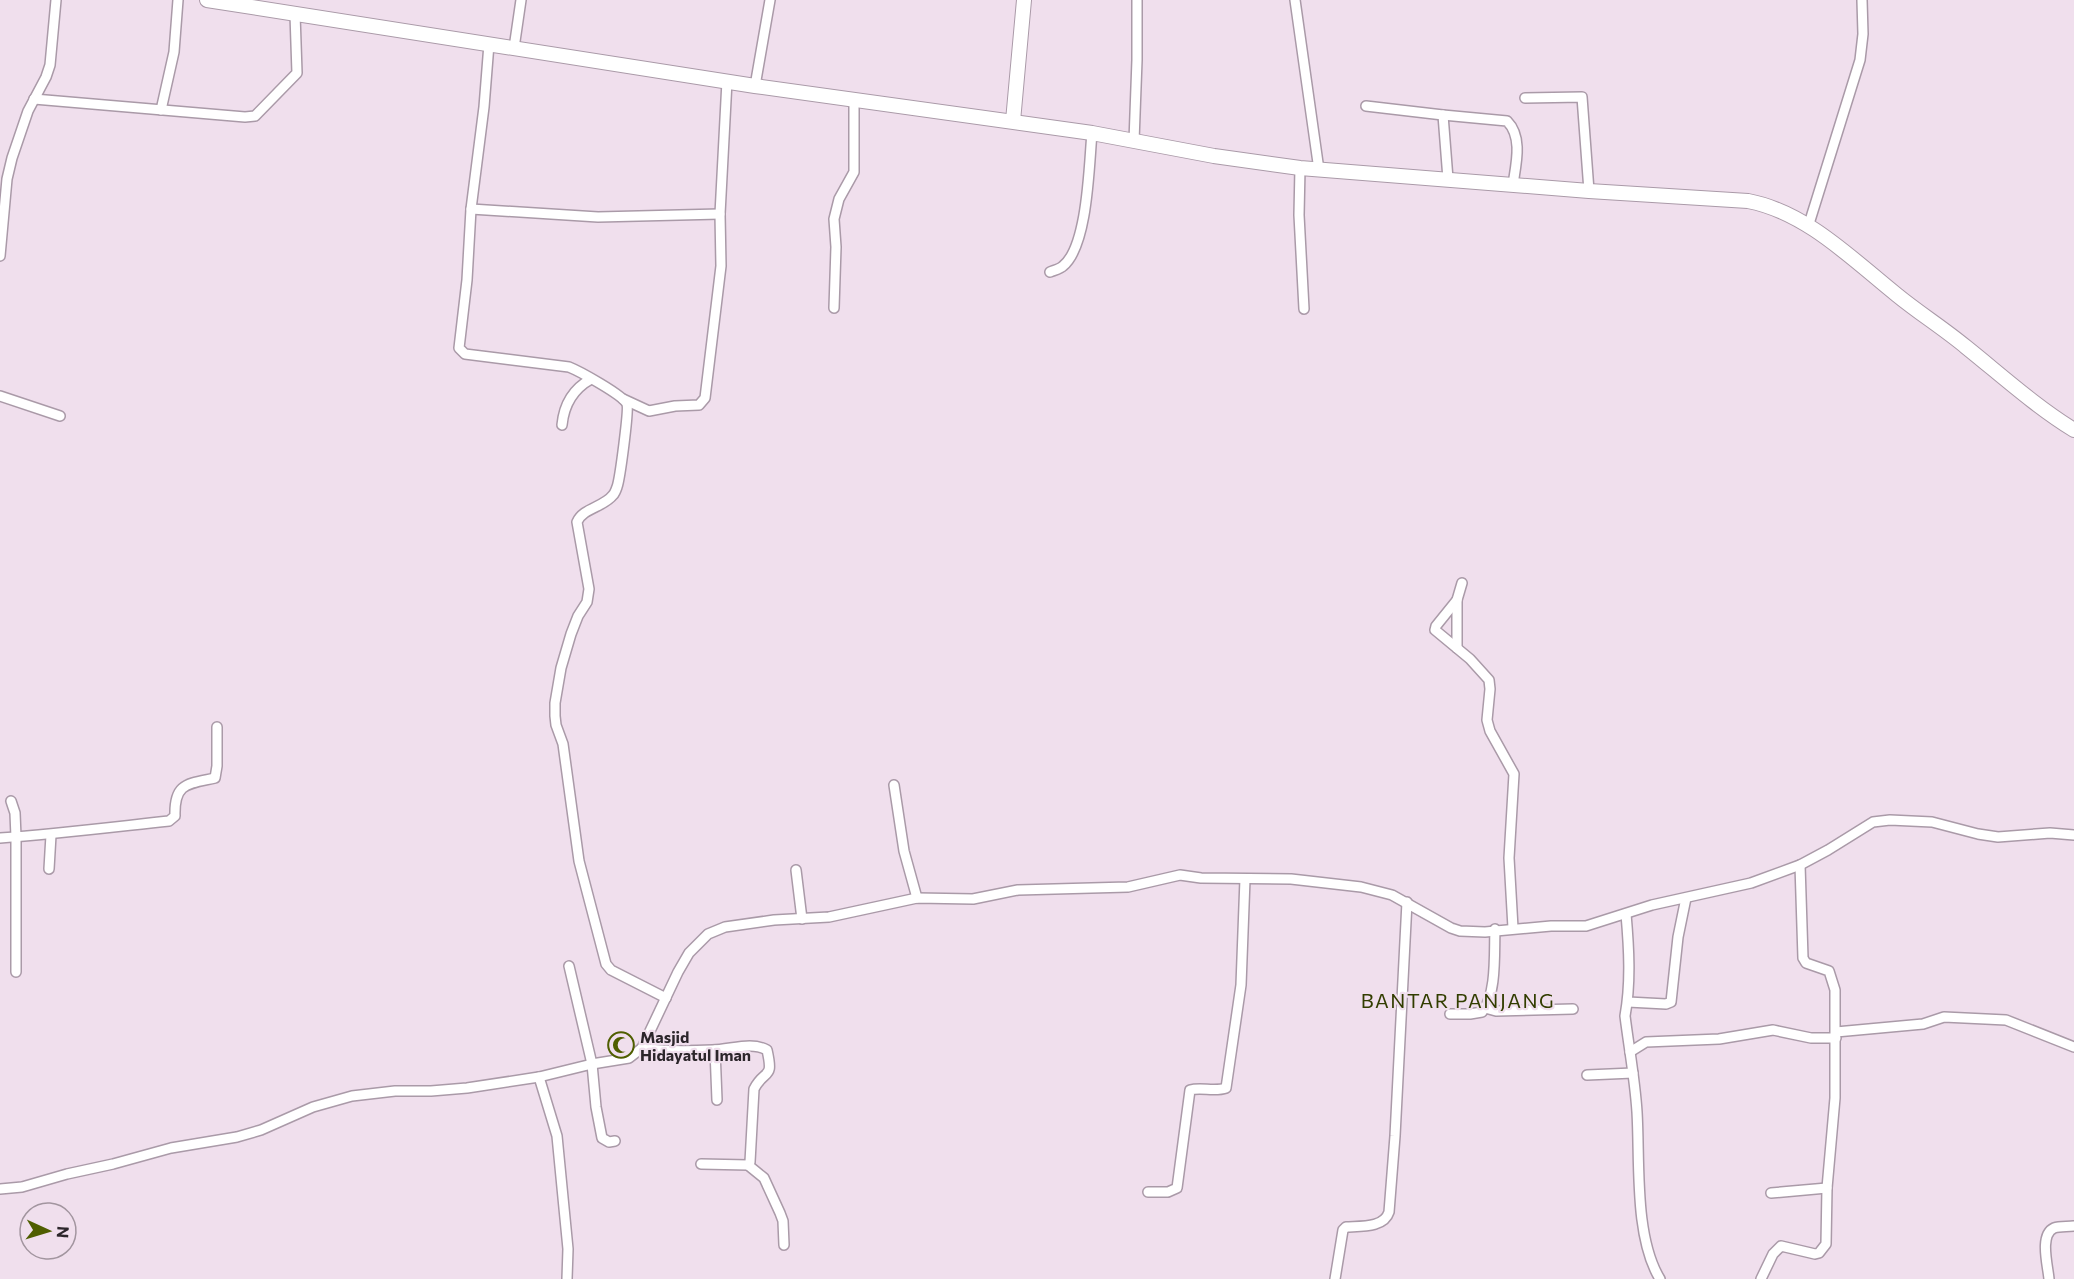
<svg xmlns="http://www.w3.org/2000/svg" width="2074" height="1279" font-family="Commissioner,sans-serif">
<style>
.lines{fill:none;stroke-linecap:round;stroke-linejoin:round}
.street-casing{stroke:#aa9aa8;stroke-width:12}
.secondary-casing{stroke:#aa9aa8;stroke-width:16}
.street{stroke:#fff;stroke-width:9}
.secondary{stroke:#fff;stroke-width:14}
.labels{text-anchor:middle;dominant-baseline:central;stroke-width:4.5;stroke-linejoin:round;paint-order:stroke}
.poi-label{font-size:16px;font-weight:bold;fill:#2c262b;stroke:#f0dfed;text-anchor:start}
.quarter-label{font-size:20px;letter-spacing:1.5px;fill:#323d00;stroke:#f0dfed}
</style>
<rect width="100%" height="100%" fill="#f0dfed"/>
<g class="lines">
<g class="street-casing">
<g id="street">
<polyline points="1295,0 1319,170"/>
<path d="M489,44L484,107L471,209L467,280L459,348L465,354L569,367C579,371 623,395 627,404C629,410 620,479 617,487C616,490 615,493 613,495C604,507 583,508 577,522L589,589L587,602L578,616L571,634L561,668L555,703V716L556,725L563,744L579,861L606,964L611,970L666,998"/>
<polyline points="514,48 521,0"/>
<polyline points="755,86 770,0"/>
<polyline points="1525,98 1582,97 1589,191"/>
<polyline points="34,99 245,117 255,116 297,73 295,14"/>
<polyline points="1366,106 1443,115"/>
<polyline points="161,110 174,52 178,0"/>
<polyline points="1134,141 1137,60 1137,0"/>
<polyline points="1300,168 1299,215 1304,309"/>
<path d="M1448,179L1443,115L1507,121C1523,137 1516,164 1513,184"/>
<polyline points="471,209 598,217 720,214"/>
<polyline points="1808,227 1860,60 1863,34 1862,0"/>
<polyline points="0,256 7,179 12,158 28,111 46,77 50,65 56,0"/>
<path d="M1050,272C1055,270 1060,269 1063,266C1088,246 1089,164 1092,133"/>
<polyline points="834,308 836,247 834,219 839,199 854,172 854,99"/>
<polyline points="0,396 60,416"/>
<polyline points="623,399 649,411 675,406 699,405 705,398 721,266 720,214 727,81"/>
<path d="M562,425C564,404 573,389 591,379"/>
<polyline points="1462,583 1457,600 1436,626 1435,630 1470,659 1489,680 1490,689 1487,720 1490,731 1514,774 1509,858 1513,928"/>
<polyline points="1457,600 1457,648"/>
<polyline points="894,785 904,851 917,898"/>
<polyline points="11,801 15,813 16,837 16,972"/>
<path d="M0,838C56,834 113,827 169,821L175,816C174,783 187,784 215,778L217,766V727"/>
<polyline points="49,869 51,835"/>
<polyline points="796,870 802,919"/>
<path d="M1626,914C1629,948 1631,983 1625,1016C1629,1048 1635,1080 1637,1112C1640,1161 1634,1237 1660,1279"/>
<polyline points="569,966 592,1064 596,1107 602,1138 609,1142 615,1141"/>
<polyline points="1628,1002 1666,1004 1671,1002 1678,937 1686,898"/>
<polyline points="1485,1008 1496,1011 1573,1009"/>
<path d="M1450,1014H1470L1482,1012C1497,995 1494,952 1495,929"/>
<polyline points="1836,1032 1923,1024 1944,1017 2006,1020 2074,1047"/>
<path d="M642,1048C665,1052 690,1051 712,1050C730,1050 751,1041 767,1050C774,1081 765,1068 754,1089L750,1162L748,1165L701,1164"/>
<polyline points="715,1050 717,1100"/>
<polyline points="1630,1052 1646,1042 1719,1039 1773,1030 1811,1038 1836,1038"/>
<polyline points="1587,1075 1633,1073"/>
<polyline points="539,1077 557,1136 568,1249 567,1279"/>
<polyline points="748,1165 764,1178 780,1213 783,1221 784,1245"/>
<polyline points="0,1189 22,1187 67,1174 113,1164 171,1148 237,1137 261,1130 313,1107 352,1096 395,1091 431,1091 467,1088 539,1077 592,1064 629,1058 642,1048 678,972 689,953 708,934 725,927 774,920 829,917 917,898 973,899 1018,890 1128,887 1180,875 1201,878 1291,879 1361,887 1392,895 1451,928 1460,931 1485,932 1551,926 1586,926 1652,905 1751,883 1800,865 1828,850 1873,822 1890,820 1932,822 1978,834 1998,837 2050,833 2074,835"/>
<path d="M1148,1192H1168L1177,1188L1190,1090C1201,1087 1215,1092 1226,1088L1241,985L1245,879"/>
<polyline points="1771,1193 1827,1188"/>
<path d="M1335,1279L1343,1230L1346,1227C1361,1226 1384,1228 1389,1212L1395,1136L1407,902"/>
<polyline points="1761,1279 1773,1254 1781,1246 1815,1254 1819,1253 1826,1244 1827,1188 1835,1098 1835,990 1829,971 1806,963 1803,958 1800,865"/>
<path d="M2049,1279C2048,1266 2039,1235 2054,1228C2060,1226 2068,1227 2074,1226"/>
</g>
</g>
<g class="secondary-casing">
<g id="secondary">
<path d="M207,0L755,86L1092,133L1214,156L1300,168L1589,191L1748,201C1806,212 1852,259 1897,295C1919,313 1943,328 1966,347C2001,375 2035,406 2074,430"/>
<polyline points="1013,121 1024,0"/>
</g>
</g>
<use href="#street" class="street"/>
<use href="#secondary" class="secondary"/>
</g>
<defs>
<g id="mosque-ring" transform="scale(1.35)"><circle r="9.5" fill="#f0dfed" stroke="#4f5e00" stroke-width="1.5"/><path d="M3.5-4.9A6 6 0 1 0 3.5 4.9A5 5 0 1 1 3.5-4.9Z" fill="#4f5e00"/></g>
</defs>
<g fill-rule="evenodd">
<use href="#mosque-ring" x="621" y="1045"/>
</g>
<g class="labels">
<g class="poi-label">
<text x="640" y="1036">Masjid<tspan x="640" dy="18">Hidayatul Iman</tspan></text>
</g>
<g class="quarter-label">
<text x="1458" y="1000">BANTAR PANJANG</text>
</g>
</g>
<g transform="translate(48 1231) rotate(94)"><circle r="28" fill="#f0dfed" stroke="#a2959f" stroke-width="1.5"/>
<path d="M0-4.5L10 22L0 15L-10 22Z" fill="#4f5e00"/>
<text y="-9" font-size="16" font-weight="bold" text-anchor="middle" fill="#2c262b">N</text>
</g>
</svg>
